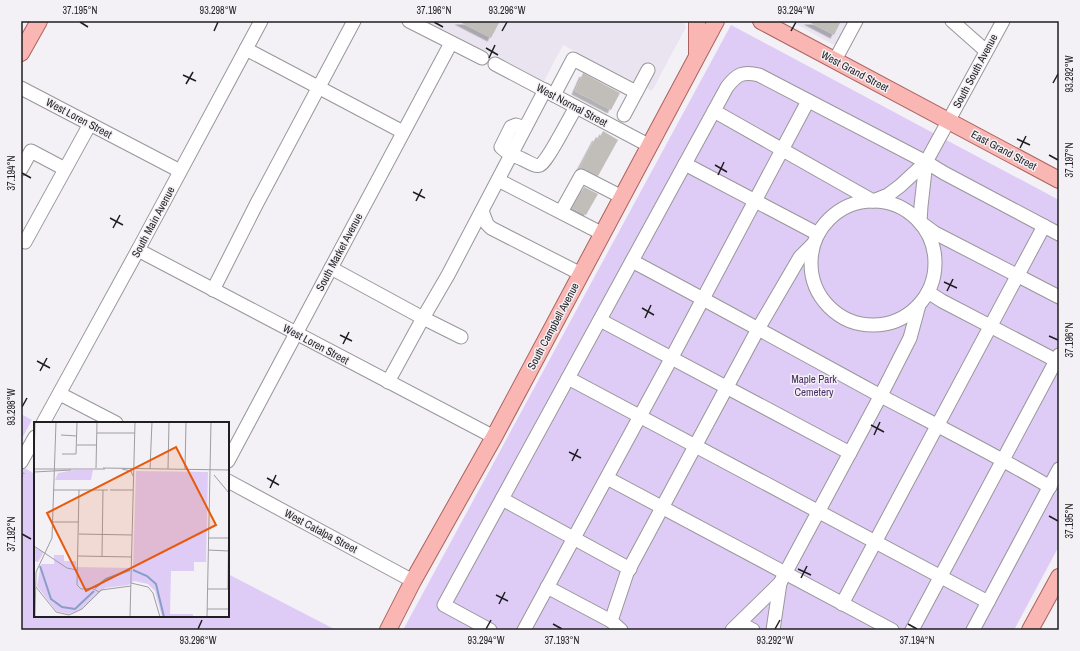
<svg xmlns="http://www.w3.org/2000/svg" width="1080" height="651" font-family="'Archivo Narrow',sans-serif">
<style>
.built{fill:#e9e4f0}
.green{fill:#dfccf6}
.building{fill:#c1bdb9;filter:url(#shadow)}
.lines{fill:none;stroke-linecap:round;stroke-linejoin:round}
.minor-casing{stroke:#98969a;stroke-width:15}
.major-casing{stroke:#ab625e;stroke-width:18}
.path{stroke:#88878a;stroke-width:1.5;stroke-dasharray:3 2;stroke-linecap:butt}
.minor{stroke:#fff;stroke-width:13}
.major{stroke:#fab6b2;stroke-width:16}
.ticks{fill:none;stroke:#1f1e20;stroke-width:1.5}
.labels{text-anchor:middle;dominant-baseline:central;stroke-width:3;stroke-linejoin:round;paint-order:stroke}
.street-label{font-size:11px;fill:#1f1e20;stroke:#f3f1f6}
.park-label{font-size:11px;fill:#4b2f66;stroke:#f3f1f6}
.inset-river{fill:none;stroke:#889ec7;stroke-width:2}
.inset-road{fill:none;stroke:#9e9da0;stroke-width:1}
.view{fill:#e8590c;fill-opacity:0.15;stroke:#e8590c;stroke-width:2}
.inset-edge{fill:none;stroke:#1f1e20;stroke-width:2}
.neatline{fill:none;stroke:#1f1e20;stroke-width:1.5}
.ticks-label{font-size:10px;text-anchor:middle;fill:#1f1e20}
</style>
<defs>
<filter id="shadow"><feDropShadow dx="-3.5" dy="3.5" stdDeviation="0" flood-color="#0004"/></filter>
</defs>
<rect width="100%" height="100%" fill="#f3f1f6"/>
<g class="built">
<polygon points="427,21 683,21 686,27 652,91 563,45 544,81"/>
<polygon points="790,21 852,21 837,44 832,44"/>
</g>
<g class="green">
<polygon points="731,25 1059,200 1059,546 1014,630 403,630"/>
<polygon points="21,414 32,420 21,440"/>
<polygon points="21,466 35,474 35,616 228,616 228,574 336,630 21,630"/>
</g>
<g class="building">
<polygon points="458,21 500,21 491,38"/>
<polygon points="807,21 841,21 834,35"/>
<polygon points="583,73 620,93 611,110 575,91"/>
<polygon points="603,131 618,140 598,176 585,169 579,169 596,137 599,139"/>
<polygon points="584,187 598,194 586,215 572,208"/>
</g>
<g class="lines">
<g class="minor-casing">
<g id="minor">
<polyline points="409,21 482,58"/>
<polyline points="952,21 986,51"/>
<polyline points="246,49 403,132"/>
<polyline points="835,60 856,21"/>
<polyline points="495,64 650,146"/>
<polyline points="21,88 180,171"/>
<polyline points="554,95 573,59 636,92"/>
<polyline points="714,111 873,201 888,195 900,186 926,162 1003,21"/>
<polyline points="624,115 648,70"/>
<path d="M525,128L516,125L511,127L501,147C506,153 515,156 522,159C527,161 535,167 540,165C546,164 571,115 576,107"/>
<polyline points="926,162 921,206 920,222 935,233 1059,297"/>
<polyline points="685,164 818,234"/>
<polyline points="21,169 31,151 65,169"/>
<polyline points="498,180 603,234"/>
<circle cx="873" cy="263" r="62"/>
<polyline points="482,211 487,224 491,228 581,274"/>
<polyline points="561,212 581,176 622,197"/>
<polyline points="21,240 25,242 90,124"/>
<polyline points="138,250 494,437"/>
<path d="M632,261C715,305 797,350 879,395C936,425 994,454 1050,487"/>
<polyline points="331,268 423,318 388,382"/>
<polyline points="213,290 257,203 354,21"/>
<polyline points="928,292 942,301 1059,362"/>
<polyline points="600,320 850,453"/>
<polyline points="461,337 423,318 448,275 545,90"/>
<polyline points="568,378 988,602"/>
<polyline points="60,394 116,423"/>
<polyline points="43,423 138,250 261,21"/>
<polyline points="228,461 451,43"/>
<polyline points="21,462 35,437"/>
<polyline points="607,478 892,630"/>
<polyline points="228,481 413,581"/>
<polyline points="502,499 630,569"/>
<polyline points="547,587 611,621 621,630"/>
<polyline points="842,604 1044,226"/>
<polyline points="611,621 627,573 758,329 800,257 814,243"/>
<polyline points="740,623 753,630"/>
<path d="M490,630L444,605L727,87C737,74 743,71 759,75L926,162L944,173L1059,234"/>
<polyline points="524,630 671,359 808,101"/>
<polyline points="732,630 780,583 881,395 910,338 919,305"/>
<polyline points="773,630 780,583"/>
<polyline points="912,630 1059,355"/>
<polyline points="973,630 1059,469"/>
</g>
</g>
<g class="major-casing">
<g id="major">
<polyline points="761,21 1059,180"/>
<polyline points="21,53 39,21"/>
<polyline points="697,53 697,21"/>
<polyline points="388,630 413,581 494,437 716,21"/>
<polyline points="1030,630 1059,577"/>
</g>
</g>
<polyline class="path" points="21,478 24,473"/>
<use href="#minor" class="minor"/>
<use href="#major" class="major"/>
</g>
<path class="ticks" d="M80,22L88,27M434,22L443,27M214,31L218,22M502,31L507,22M791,31L796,22M486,48L498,55M489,58L495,45M183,75L196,81M1053,83L1058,74M186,84L193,72M1017,139L1030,145M1020,148L1026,136M1049,155L1058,160M715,165L727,172M22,173L31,178M718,175L724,162M413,192L425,198M416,201L422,189M110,218L123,225M113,228L120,215M944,282L957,288M947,291L953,279M642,308L654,315M645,318L651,305M340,335L352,341M1049,336L1058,340M343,344L349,332M37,361L50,368M40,371L47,358M22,407L27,398M871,425L884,432M874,435L880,422M569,452L581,458M572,461L578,449M267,478L279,485M270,488L276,475M1049,516L1058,521M22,534L31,539M798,569L811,575M801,578L807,566M496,595L508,601M499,604L505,592M553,624L562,629M908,624L917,629M198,629L202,620M486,629L491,620M775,629L780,620"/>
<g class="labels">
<g class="street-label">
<text transform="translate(855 71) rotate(28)">West Grand Street</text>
<text transform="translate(975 71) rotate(-62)">South South Avenue</text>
<text transform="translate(572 105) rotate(28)">West Normal Street</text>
<text transform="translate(79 118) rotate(28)">West Loren Street</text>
<text transform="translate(1004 150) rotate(28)">East Grand Street</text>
<text transform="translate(153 222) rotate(-62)">South Main Avenue</text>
<text transform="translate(339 252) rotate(-62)">South Market Avenue</text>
<text transform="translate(553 326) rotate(-62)">South Campbell Avenue</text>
<text transform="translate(316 344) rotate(28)">West Loren Street</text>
<text transform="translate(321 531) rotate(28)">West Catalpa Street</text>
</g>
<g class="park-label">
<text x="814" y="379">Maple Park<tspan x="814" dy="13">Cemetery</tspan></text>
</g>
</g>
<g transform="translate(34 422)">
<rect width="195" height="195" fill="#f3f1f6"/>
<path d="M40,48H59L57,58H21L24,51ZM102,49L174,50L172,140H160V149H137L136,192H159V195H128L121,169L114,162L100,159L94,163L71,166L48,187L35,192L22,189L3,164L7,142H20V133H30V139H42V145L99,146ZM0,125L10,130L4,140L0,139Z" fill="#dfccf6"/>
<path class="inset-river" d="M6,144L17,177L28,185L41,187L60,169M99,148L113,154L122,162L130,195M61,166L72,157L96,148"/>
<path class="inset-road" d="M63,11H101M27,13L43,14M43,23H62M28,32H42L43,0M0,42L1,0M62,46L63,0M69,46L195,48M0,47H71M88,47L97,49L99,54M116,47L118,0M134,47L135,0M151,47L152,0M0,50L37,48M180,53L195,71L194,167M19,68H74M45,68L43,163L47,167L58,166L65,170M76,68H99M18,100H45M45,112L98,113M174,116H194M0,124L33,146L43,148M174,128L195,129M44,134L98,135M68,134L69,68M97,161L114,165L119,171L126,195M2,165L22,190L35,193L48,187L67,168L97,164M174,167H195M173,187H195M1,195L2,150L18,116L22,0M96,195L101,0M173,195L177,0"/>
<path class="view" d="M142,25L182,103L52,169L13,91Z"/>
<rect width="195" height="195" class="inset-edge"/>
</g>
<rect width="1080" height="651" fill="none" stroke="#f3f1f6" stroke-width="44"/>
<rect x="22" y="22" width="1036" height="607" class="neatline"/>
<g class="ticks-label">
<text x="80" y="14">37.195°N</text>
<text x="218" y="14">93.298°W</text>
<text x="434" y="14">37.196°N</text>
<text x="507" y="14">93.296°W</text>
<text x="796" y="14">93.294°W</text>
<text transform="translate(1069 74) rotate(-90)" y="4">93.292°W</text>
<text transform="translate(1069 160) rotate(-90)" y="4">37.197°N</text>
<text transform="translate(11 173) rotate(-90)" y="4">37.194°N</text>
<text transform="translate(1069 340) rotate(-90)" y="4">37.196°N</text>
<text transform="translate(11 407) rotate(-90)" y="4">93.298°W</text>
<text transform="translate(1069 521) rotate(-90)" y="4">37.195°N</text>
<text transform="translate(11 534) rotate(-90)" y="4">37.192°N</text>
<text x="198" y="644">93.296°W</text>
<text x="486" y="644">93.294°W</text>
<text x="562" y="644">37.193°N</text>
<text x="775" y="644">93.292°W</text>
<text x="917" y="644">37.194°N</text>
</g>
</svg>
